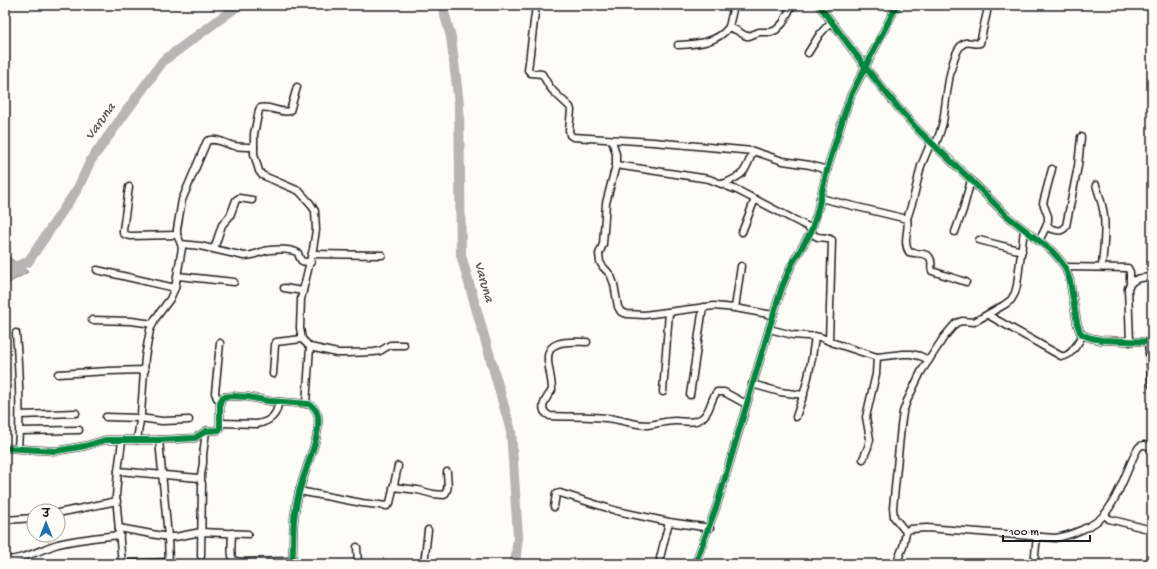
<svg xmlns="http://www.w3.org/2000/svg" width="1157" height="569" font-family="'Gochi Hand','Playpen Sans Deva',sans-serif">
<style>
.water{fill:#b7b6b2;stroke:#797876}
.lines{fill:none;stroke-linecap:round;stroke-linejoin:round}
.river{stroke:#b7b6b2;stroke-width:10}
.street-casing{stroke:#1c1c1c;stroke-width:9}
.street{stroke:#fdfcf7;stroke-width:6}
.cycleway-casing{stroke:#fdfcf7;stroke-width:8}
.cycleway{stroke:#00873e;stroke-width:6}
.labels{text-anchor:middle;dominant-baseline:central;stroke-width:3;stroke-linejoin:round;paint-order:stroke}
.water-label{font-size:14px;font-style:italic;fill:#5a5a58;stroke:#fdfcf7}
</style>
<rect width="100%" height="100%" fill="#fdfcf7"/>
<filter id="ink" filterUnits="userSpaceOnUse"><feTurbulence type="fractalNoise" baseFrequency=".025" numOctaves="2"/><feDisplacementMap in="SourceGraphic" scale="8" xChannelSelector="R" yChannelSelector="G"/><feConvolveMatrix kernelMatrix="1 2 1 2 8 2 1 2 1" color-interpolation-filters="sRGB"/></filter>
<g filter="url(#ink)">
<polygon class="water" points="5,254 28,272 5,285"/>
<g class="lines">
<g class="river">
<polyline points="442,5 451,37 459,104 461,255 511,431 518,537 515,564"/>
<polyline points="5,270 28,262 78,188 91,160 163,61 239,5"/>
</g>
<g class="street-casing">
<g id="street">
<polyline points="536,5 528,70 531,73 542,74 549,86 554,92 570,107 571,110 569,130 570,135 573,137 653,142 753,151 783,161 810,165 827,170"/>
<polyline points="819,5 866,68 900,110 919,131 971,180 1007,216 1051,250 1059,259 1065,267 1070,281 1077,323 1080,332 1083,335 1091,338 1101,340 1152,342"/>
<polyline points="729,27 734,5"/>
<path d="M678,45C697,44 717,43 729,27L736,30L746,36H749L759,32H771L776,30L783,23L792,5"/>
<polyline points="808,53 820,34 831,22"/>
<path d="M297,87L290,111C280,114 270,105 260,108L259,110L254,134V154L259,171L262,175L271,179L299,191L310,203L315,211L316,230L313,249L301,299L300,328L302,339L310,347L337,353H348L374,352L380,351L390,345H404"/>
<polyline points="612,140 616,154 616,165 606,203 603,244 599,254 600,262 603,267 607,271 611,276 614,284 618,307 621,312 627,314 644,315 714,306 735,308 773,315"/>
<path d="M935,146C938,138 941,131 943,122C946,105 949,54 963,44C968,40 975,45 980,43L987,12"/>
<polyline points="616,165 709,179 739,191 812,229"/>
<path d="M723,184C744,175 745,173 753,151"/>
<path d="M1096,185C1099,195 1103,205 1104,216C1106,233 1103,250 1102,267"/>
<polyline points="129,187 123,230 123,233 126,235 130,236 177,235"/>
<path d="M820,198L907,219C910,229 902,241 909,252C914,254 927,252 930,258C933,262 930,267 932,271L966,282"/>
<polyline points="907,219 913,200 921,166 931,142"/>
<path d="M1046,227C1053,229 1062,234 1066,226L1078,166L1081,137"/>
<polyline points="742,232 755,199"/>
<path d="M811,232C818,241 824,235 832,240L829,341"/>
<polyline points="955,232 963,210 971,180"/>
<polyline points="979,240 1022,251"/>
<polyline points="1039,241 1046,227 1048,221 1048,216 1043,203 1052,169"/>
<path d="M181,244L200,246L244,256C256,256 259,251 270,250C276,249 293,249 298,253C301,263 302,262 311,262"/>
<polyline points="214,249 222,225 230,216 236,200 239,198 252,200"/>
<polyline points="312,254 382,255"/>
<polyline points="1065,267 1128,268 1130,272 1130,282"/>
<polyline points="97,270 175,288"/>
<polyline points="178,276 234,282"/>
<polyline points="284,288 303,291"/>
<polyline points="735,308 741,266"/>
<path d="M988,315L1061,356C1071,358 1078,342 1083,335"/>
<polyline points="92,320 131,321 153,324"/>
<polyline points="769,329 793,335 820,337 834,343 877,357 903,354 911,354 920,356 929,360"/>
<path d="M16,333C19,371 21,409 18,448"/>
<path d="M587,342C572,342 546,338 548,361C549,371 552,380 552,390C547,398 536,409 550,416C571,417 593,416 614,419C625,421 636,425 648,425C657,424 666,421 675,421C684,421 694,424 702,418C711,412 710,399 717,392H724L746,404"/>
<path d="M1130,342L1128,288C1133,277 1142,278 1152,277"/>
<polyline points="1148,342 1152,385"/>
<polyline points="220,343 215,393 217,398 221,399"/>
<polyline points="58,374 109,371 145,370"/>
<polyline points="273,374 275,345 276,342 302,339"/>
<polyline points="752,384 780,392 804,395"/>
<polyline points="663,392 669,312"/>
<polyline points="690,395 703,307"/>
<polyline points="306,404 310,347"/>
<polyline points="20,415 76,413"/>
<polyline points="106,417 140,418 162,421 189,420"/>
<path d="M796,417C806,390 812,364 815,336"/>
<path d="M221,423L257,424C269,422 278,415 278,402"/>
<polyline points="20,431 79,430"/>
<path d="M137,440L141,414L145,357L150,330L155,319L170,299L175,288L182,248L181,244L177,235V229L182,200L207,141C216,137 226,144 234,146C241,147 247,147 254,147"/>
<polyline points="159,440 168,537 169,564"/>
<path d="M5,448L56,451L85,446L105,440H159L195,438L206,431L219,430L220,428V402L223,397L232,396L248,397L269,401L309,404C314,407 317,411 318,416C320,434 312,451 307,467C302,481 297,497 295,512C292,529 294,547 292,564"/>
<polyline points="863,459 868,447 870,439 866,417 876,374 877,357"/>
<polyline points="118,471 199,478 201,481 202,484 201,556"/>
<polyline points="201,481 201,475 203,463 203,455 206,431"/>
<path d="M393,487L418,490L433,494L444,495C450,489 447,480 447,472"/>
<polyline points="299,491 362,503 387,506 390,503 398,466"/>
<polyline points="554,507 556,494 560,493 617,511 669,522 710,528"/>
<polyline points="58,513 117,501"/>
<polyline points="1105,515 1109,519 1113,520 1152,530"/>
<polyline points="5,520 34,518"/>
<polyline points="119,528 168,537 175,537 201,532 248,534"/>
<polyline points="906,532 894,517 893,508 901,426 903,412 907,401 921,372 944,337 956,323 962,321 974,322 1004,305 1011,300 1015,293 1017,285 1024,230"/>
<path d="M232,533C232,539 230,555 233,559C235,562 239,561 242,562L292,561"/>
<polyline points="357,547 358,564"/>
<polyline points="660,558 669,522"/>
<path d="M5,560C24,560 41,549 58,544C79,539 99,537 120,535"/>
<polyline points="115,564 169,562"/>
<polyline points="122,564 116,496 118,471 122,441"/>
<polyline points="424,564 428,530"/>
<polyline points="695,564 717,505 769,329 782,287 792,264 811,232 817,213 827,170 844,115 851,95 897,5"/>
<path d="M896,564L903,547L906,532L910,529L927,528L1055,538C1069,536 1095,526 1104,515C1113,505 1122,484 1127,472C1131,463 1134,454 1139,447C1144,443 1147,446 1152,448"/>
<polyline points="1034,564 1037,536"/>
</g>
</g>
<use href="#street" class="street"/>
<g class="cycleway-casing">
<g id="cycleway">
<polyline points="819,5 866,68 900,110 919,131 971,180 1007,216 1051,250 1059,259 1065,267 1070,281 1077,323 1080,332 1083,335 1091,338 1101,340 1152,342"/>
<path d="M5,448L56,451L85,446L105,440H159L195,438L206,431L219,430L220,428V402L223,397L232,396L248,397L269,401L309,404C314,407 317,411 318,416C320,434 312,451 307,467C302,481 297,497 295,512C292,529 294,547 292,564"/>
<polyline points="695,564 717,505 769,329 782,287 792,264 811,232 817,213 827,170 844,115 851,95 897,5"/>
</g>
</g>
<use href="#cycleway" class="cycleway"/>
</g>
</g>
<g class="labels">
<g class="water-label">
<text transform="translate(101 122) rotate(-54)">Varuna</text>
<text transform="translate(483 282) rotate(74)">Varuna</text>
</g>
</g>
<rect width="1157" height="569" fill="none" stroke="#fdfcf7" stroke-width="20"/>
<rect x="10" y="10" width="1137" height="549" fill="none" stroke="#1c1c1c" stroke-width="1.5" filter="url(#ink)"/>
<g transform="translate(46 523)"><circle r="19" fill="#fdfcf7" stroke="#a3a29f"/>
<path d="M0-3L7 15L0 10L-7 15Z" fill="#1f6fb2"/>
<text y="-6" font-size="11" font-weight="bold" text-anchor="middle" fill="#1c1c1c">उ</text>
</g>
<path d="M1003 535v6h87v-6" fill="none" stroke="#1c1c1c" stroke-width="2"/>
<text x="1009" y="535" font-size="12" fill="#1c1c1c" stroke="#fdfcf7" stroke-width="3" paint-order="stroke">100 m</text>
</svg>
